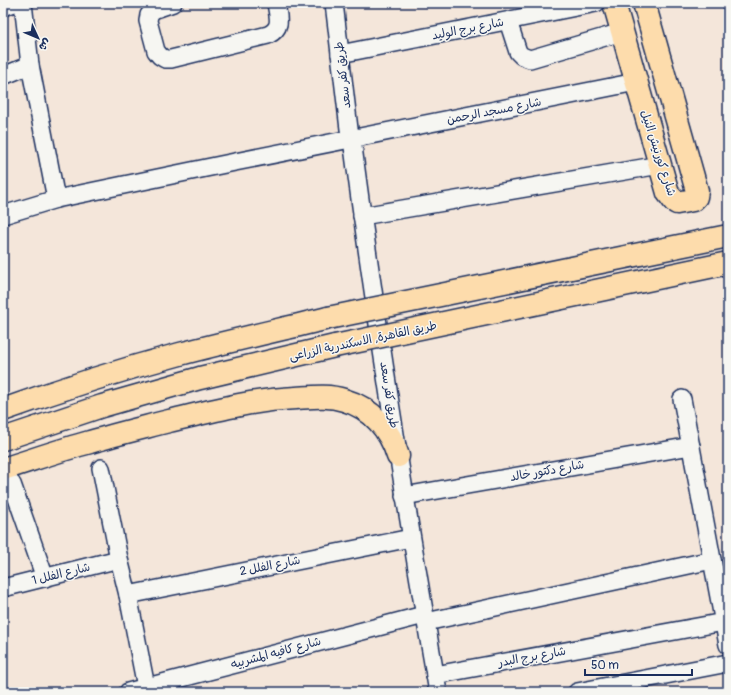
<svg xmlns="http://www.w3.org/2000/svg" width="731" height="695" font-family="Pangolin,'Playpen Sans Arabic',sans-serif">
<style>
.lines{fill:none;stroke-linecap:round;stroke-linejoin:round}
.minor-casing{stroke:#1b2f5e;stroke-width:20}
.major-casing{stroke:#1b2f5e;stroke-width:25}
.highway-casing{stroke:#1b2f5e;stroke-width:25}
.minor{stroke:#f6f6f2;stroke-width:17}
.major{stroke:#fddcac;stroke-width:22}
.highway{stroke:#fddcac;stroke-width:22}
.highway-bridge-casing{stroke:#1b2f5e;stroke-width:25;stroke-linecap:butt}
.highway-bridge{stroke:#fddcac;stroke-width:22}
.labels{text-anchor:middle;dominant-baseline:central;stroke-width:3;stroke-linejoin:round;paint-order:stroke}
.street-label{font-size:12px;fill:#1b2f5e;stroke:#f6f6f2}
</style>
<rect width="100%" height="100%" fill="#f4e6da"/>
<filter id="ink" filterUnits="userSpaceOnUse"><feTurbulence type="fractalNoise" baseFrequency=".025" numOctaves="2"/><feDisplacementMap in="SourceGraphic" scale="8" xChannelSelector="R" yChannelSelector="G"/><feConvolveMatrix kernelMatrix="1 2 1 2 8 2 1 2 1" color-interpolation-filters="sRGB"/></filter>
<g filter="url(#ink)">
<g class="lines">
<g class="minor-casing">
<g id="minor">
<polyline points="23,3 30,65 56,199"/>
<path d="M173,3L153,10L149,15L148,21L156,51L160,56L165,59H171L268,35C283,28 278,17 276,3"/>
<path d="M334,3L349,129L352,139C376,324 406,508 438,692"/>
<polyline points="3,7 14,3"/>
<polyline points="508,21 518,52 522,56 530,59 622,32"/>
<polyline points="340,54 596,3"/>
<polyline points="3,76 30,65"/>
<polyline points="3,215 56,199 235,162 636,82"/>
<polyline points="362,216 660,165"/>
<polyline points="682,399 728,645"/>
<polyline points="101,468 119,559 128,595 147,692"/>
<polyline points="12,484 45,578"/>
<polyline points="404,496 691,446"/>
<polyline points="3,588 119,559"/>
<polyline points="128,595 411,538"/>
<polyline points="426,622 712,560"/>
<polyline points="435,675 724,622"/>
<polyline points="128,692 424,615"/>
<polyline points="577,692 728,663"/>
</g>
</g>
<g class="major-casing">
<polyline id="major" points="614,3 668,193 674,201 677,203 693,200 696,197 697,191 644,3"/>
</g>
<g class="highway-casing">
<g id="highway">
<path d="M3,410C61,389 120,370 180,354C229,341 279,330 328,318"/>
<polyline points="3,439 102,406 200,378 335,346"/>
<path d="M3,469C32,460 60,450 90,442C116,434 142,428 169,421C211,411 252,400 296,398C313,397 328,395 344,400C372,408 390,430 398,456"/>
</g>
</g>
<use href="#minor" class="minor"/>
<use href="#major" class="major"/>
<use href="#highway" class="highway"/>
<g class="highway-bridge-casing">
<g id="highway-bridge">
<polyline points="328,318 728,236"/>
<polyline points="335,346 728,263"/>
</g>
</g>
<use href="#highway-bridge" class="highway-bridge"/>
</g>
</g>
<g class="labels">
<g class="street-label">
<text transform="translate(468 29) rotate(-11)">شارع برج الوليد</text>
<text transform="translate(343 75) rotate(-97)">طريق كفر سعد</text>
<text transform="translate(494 111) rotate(-11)">شارع مسجد الرحمن</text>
<text transform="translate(658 153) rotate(72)">شارع كورنيش النيل</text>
<text transform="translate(363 341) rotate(-12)">طريق القاهرة, الاسكندرية الزراعى</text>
<text transform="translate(389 395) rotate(81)">طريق كفر سعد</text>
<text transform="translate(547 471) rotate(-10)">شارع دكتور خالد</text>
<text transform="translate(270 566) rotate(-11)">شارع الفلل 2</text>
<text transform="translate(61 574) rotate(-14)">شارع الفلل 1</text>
<text transform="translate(276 653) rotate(-15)">شارع كافيه المشربيه</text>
<text transform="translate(532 657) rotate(-10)">شارع برج البدر</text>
</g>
</g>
<rect width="731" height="695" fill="none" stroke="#f6f6f2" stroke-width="16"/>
<rect x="8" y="8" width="715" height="679" fill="none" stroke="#1b2f5e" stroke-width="1.5" filter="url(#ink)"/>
<g transform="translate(38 38) rotate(134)" stroke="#f6f6f2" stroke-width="3" paint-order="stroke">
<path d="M0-3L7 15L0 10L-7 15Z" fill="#1b2f5e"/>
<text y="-6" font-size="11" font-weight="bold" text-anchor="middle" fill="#1b2f5e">ش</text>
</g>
<path d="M585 669v6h107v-6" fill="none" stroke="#1b2f5e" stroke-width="2"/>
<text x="591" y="669" font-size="12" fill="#1b2f5e" stroke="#f6f6f2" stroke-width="3" paint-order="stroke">50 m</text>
</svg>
